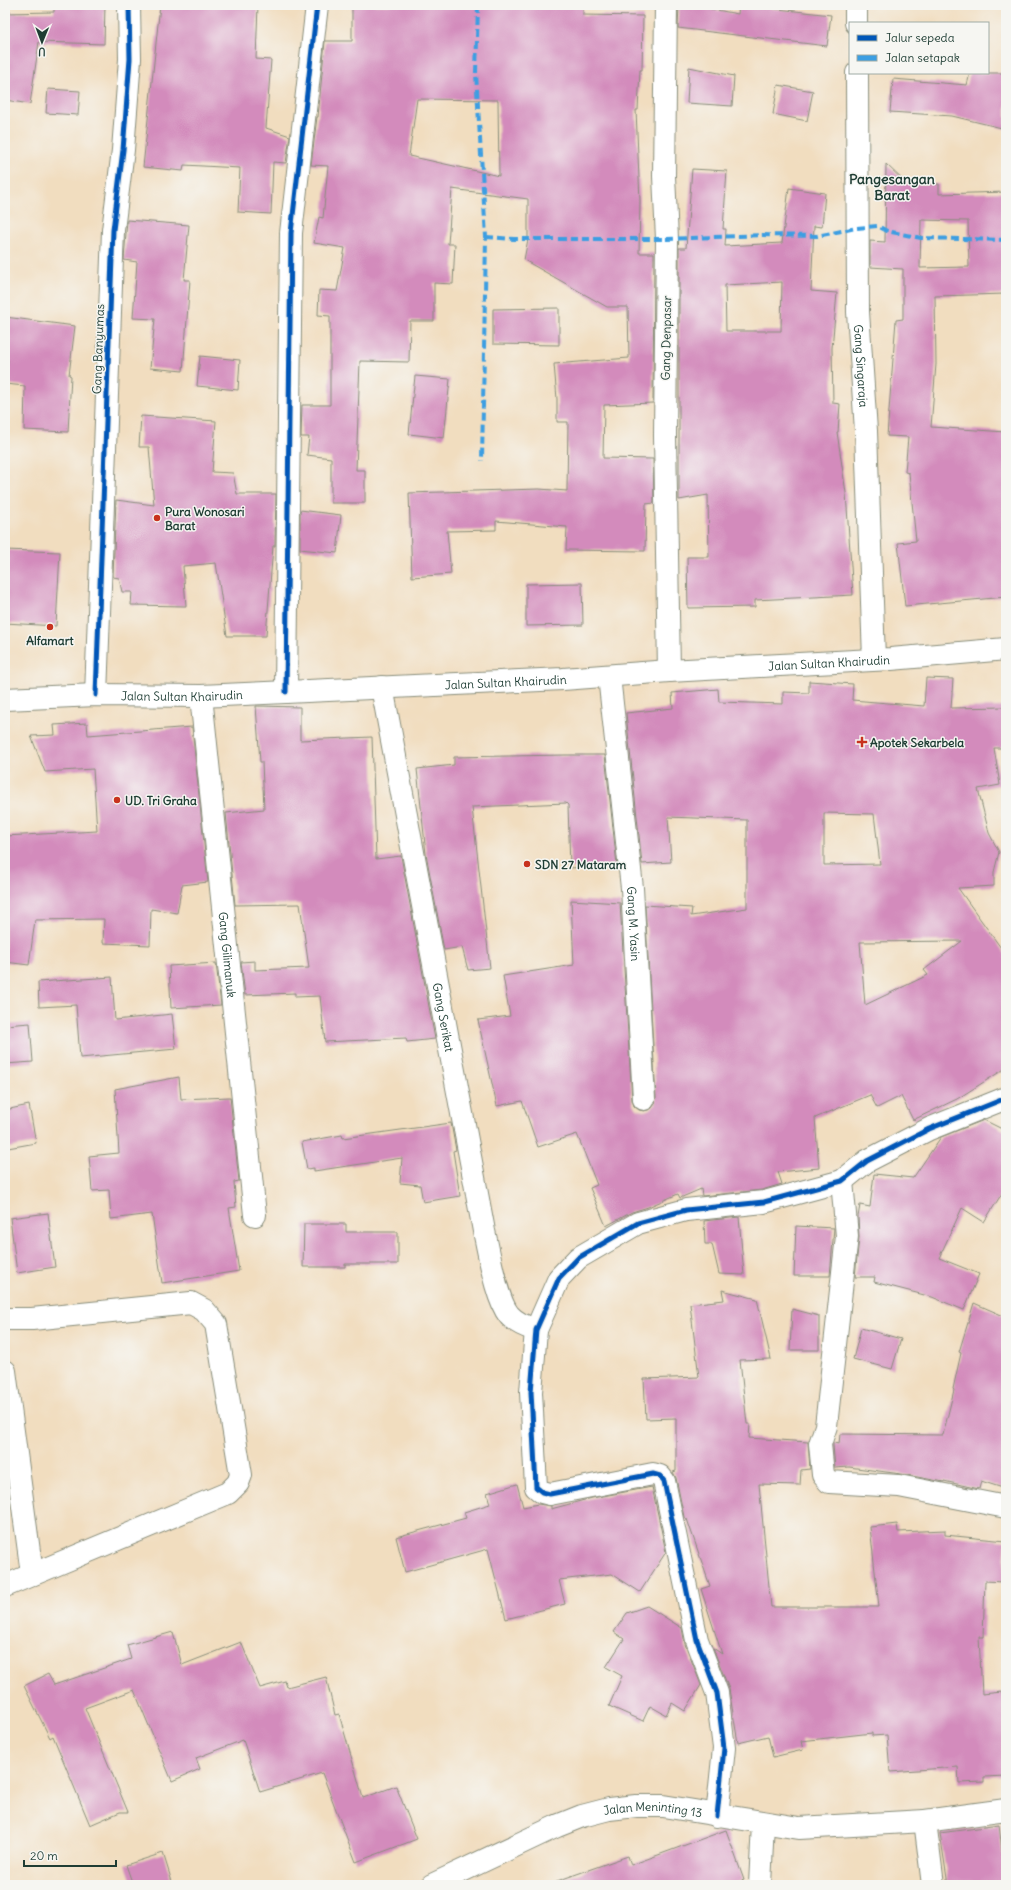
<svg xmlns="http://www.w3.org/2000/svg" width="1011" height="1890" font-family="Delius,sans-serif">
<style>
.building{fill:#d38bbc;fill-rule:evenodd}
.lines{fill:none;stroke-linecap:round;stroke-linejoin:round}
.minor-casing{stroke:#888d7a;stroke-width:24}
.major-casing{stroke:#888d7a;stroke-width:24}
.minor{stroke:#fff;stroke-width:22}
.major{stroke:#fff;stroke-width:22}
.quiet{stroke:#3c9ee2;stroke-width:4;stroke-dasharray:8 4;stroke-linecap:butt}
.cycleway-casing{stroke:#f6f6f2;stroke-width:8}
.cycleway{stroke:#0057b8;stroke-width:5}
.poi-dot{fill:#c8321e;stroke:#f6f6f2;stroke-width:1.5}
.labels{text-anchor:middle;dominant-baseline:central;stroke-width:3;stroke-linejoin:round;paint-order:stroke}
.street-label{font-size:12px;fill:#1f3d34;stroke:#f6f6f2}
.poi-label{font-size:12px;font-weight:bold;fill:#1f3d34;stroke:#f6f6f2;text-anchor:start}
.quarter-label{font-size:14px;font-weight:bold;fill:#1f3d34;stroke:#f6f6f2}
</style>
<rect width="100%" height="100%" fill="#f6f6f2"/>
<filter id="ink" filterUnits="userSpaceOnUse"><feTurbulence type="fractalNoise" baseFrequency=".025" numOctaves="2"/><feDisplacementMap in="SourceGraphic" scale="8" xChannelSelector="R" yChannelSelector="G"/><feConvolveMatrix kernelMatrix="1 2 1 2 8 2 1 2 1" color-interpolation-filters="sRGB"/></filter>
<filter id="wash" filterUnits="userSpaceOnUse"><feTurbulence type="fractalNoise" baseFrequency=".012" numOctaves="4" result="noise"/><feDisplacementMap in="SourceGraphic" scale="16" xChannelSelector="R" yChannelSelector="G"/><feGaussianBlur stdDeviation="0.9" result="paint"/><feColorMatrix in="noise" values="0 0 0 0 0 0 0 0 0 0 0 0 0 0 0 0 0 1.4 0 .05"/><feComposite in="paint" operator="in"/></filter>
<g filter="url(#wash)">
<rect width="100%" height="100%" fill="#f1ddbf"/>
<g id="blocks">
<g class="building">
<polygon points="54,5 105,5 104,44 39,42 30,104 5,100 5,13 54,12"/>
<polygon points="160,5 258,5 256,59 271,60 266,128 290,136 286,163 273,162 271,214 238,212 240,168 184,165 183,171 143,167"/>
<path d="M352,5H583V15L643,16L642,70H640L638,110H636L640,201L639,253H654L653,403L604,405L603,458L653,459L654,503L646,504L645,551L566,550L567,527L496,521V530L447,531L451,574L412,577L409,493L539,489L567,491L568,422H557V399L554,364L629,358L628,307H607L524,260L528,239V199L452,189L448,244H455L453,284L434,283V321H410L409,362L360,361L356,470H365V503H331V458L307,455L309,437H301L302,405H330V316L318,315L319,290L337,291L345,248L314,243L319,217L323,218L328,166L311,165L317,117H318L325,41H352ZM417,99L498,100L499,176L409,156Z"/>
<polygon points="679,5 690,5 738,14 739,5 742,5 831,15 827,46 678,28"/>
<polygon points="689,67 734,76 732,106 687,103"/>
<polygon points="970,73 1006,73 1006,129 952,116 890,112 893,79 967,85"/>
<polygon points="778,85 813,91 807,121 773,114"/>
<polygon points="48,89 80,91 78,115 46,113"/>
<path d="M886,164L907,184H939V194L1006,192V294L935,296L936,364L931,427L1006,432V597L905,606L898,543L916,541L909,473L905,472L908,437L887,436L896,320L903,319V269L870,267V241L885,242ZM921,220L968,221L969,267L920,268Z"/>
<path d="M692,169L727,171L723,229H726L725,246L782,243L789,188L825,193L822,227L814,226L811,291L837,293L832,348L833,403L840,404L838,432H837L846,493L853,595L755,600V607L688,608L687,557H709L708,495L679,500V248H686ZM782,282L781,331H726L725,285Z"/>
<polygon points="127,220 189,225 184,280 190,280 183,371 150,368 155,319 133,318 137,262 124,260"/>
<polygon points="559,308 559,345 493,344 493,309"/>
<polygon points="5,317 75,326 69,375 71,376 68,432 24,430 25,386 5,384 8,360 5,360"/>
<polygon points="200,356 240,360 238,390 197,386"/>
<polygon points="415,376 450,379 444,438 409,434"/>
<polygon points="141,416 216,421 212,472 233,473 237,494 276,494 275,546 273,546 266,636 227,636 216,563 183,566 186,606 131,605 132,592 122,592 119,578 113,577 116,500 154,505 149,447 139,447"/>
<polygon points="300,510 341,515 337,553 300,549"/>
<polygon points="5,550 60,552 56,626 5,623"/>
<polygon points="582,583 583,625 526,626 526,584"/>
<path d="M926,678L953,679L951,708L1006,707V748H994L1000,785L978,789L989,833L999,852L994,872V886L958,888L1006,955V1068L957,1099L913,1120L901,1096L877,1108L870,1095L815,1118L819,1168L778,1172L782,1184L762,1190L702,1196L701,1189L680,1198L678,1194L648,1207L632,1212L606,1226L590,1188L597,1185L577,1134L538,1147L522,1101L497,1106L478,1020L510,1016L503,976L574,965L571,900L620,903L632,1100L634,1106L639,1110L644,1111L651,1109L655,1104L656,1098L645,905L692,908L691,916L747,908V820L668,817L671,862L642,864L626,713L673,708L672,693L718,689L719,702L783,704V692L809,693V681L853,684L852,700L924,706ZM824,813L874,814L880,864L824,865ZM962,941L924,970L928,975L865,1005L860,942Z"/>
<polygon points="256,706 300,707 300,740 372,737 376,859 401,856 435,1039 407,1042 406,1038 325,1042 320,996 295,997 295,993 245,995 241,962 255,961 255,970 309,968 300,904 235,905 226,813 264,809 262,762 260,762"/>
<polygon points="87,723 88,735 192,727 208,882 182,885 177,913 151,909 150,945 103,943 104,919 35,920 29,965 5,962 5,836 97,831 93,769 45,772 31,736 55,735 54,725"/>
<polygon points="565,755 605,755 617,865 570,868 568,805 566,803 472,807 490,968 468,970 462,947 444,950 426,854 417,769 454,765 454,757"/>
<polygon points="216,963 221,1005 171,1008 169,966"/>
<polygon points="112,977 115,1020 172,1014 176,1049 80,1058 76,1005 39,1007 38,982"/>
<polygon points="30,1023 33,1062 5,1064 5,1025"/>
<polygon points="179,1077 181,1099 230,1097 239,1181 234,1182 236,1207 229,1208 239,1271 162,1283 152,1214 111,1219 109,1190 92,1191 89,1156 119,1153 115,1089"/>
<polygon points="29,1105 36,1143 8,1148 5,1133 5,1110"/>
<polygon points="984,1120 1006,1131 1006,1187 984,1222 962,1208 939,1258 979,1274 964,1310 932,1297 874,1282 875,1277 855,1277 859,1237 858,1217 860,1205 870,1207 874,1174 913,1178 941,1137"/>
<polygon points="451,1123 456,1150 453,1151 460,1196 423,1202 420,1185 400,1183 402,1158 314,1171 314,1168 307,1169 302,1142 342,1135 343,1138"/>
<polygon points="48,1213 55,1267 17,1273 10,1218"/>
<polygon points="739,1217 744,1275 719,1274 712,1244 705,1244 704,1221"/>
<polygon points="304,1224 346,1224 346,1232 398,1232 398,1264 345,1264 345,1267 303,1267"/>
<polygon points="796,1226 834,1228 830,1276 794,1276"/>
<polygon points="722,1290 757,1299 771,1359 740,1360 747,1424 750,1424 749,1438 808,1442 810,1469 801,1470 800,1485 759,1484 771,1607 879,1607 870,1527 897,1524 898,1532 945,1530 945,1535 1006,1541 1003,1582 985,1581 983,1637 979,1637 982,1694 1002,1692 1006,1729 1006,1776 984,1777 984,1782 959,1783 958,1767 890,1772 887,1735 872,1736 872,1733 801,1741 803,1750 773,1757 768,1736 738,1743 729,1689 713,1648 722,1654 701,1589 710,1586 687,1519 685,1522 676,1478 673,1472 676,1471 676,1418 646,1419 644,1379 699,1377 690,1304 724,1300"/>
<polygon points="974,1303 1006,1317 1006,1489 981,1481 979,1489 944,1481 944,1482 901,1474 849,1467 835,1468 833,1445 833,1443 839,1444 840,1434 943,1435 954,1390 953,1389 961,1353 959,1352"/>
<polygon points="792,1309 819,1316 819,1350 790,1350"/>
<polygon points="861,1328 901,1339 892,1369 853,1359"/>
<polygon points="517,1484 523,1507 538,1504 551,1506 551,1509 592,1498 652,1487 666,1552 640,1592 612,1574 559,1580 565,1604 506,1619 488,1549 405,1572 396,1537 466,1518 464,1512 490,1504 487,1493"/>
<polygon points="647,1606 682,1628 685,1644 701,1685 685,1711 672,1703 666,1715 650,1706 643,1721 609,1706 622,1676 606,1667 624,1639 614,1632 627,1613"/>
<polygon points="173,1632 182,1665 241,1642 260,1688 285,1681 287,1687 326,1677 335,1715 339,1714 363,1798 396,1786 417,1839 356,1862 322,1773 260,1792 243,1740 196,1758 200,1769 172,1781 134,1690 85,1708 128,1812 120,1812 90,1825 53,1736 50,1738 24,1686 48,1674 54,1685 131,1659 127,1645"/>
<polygon points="999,1825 1006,1885 948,1885 940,1833"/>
<polygon points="726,1830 744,1880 731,1885 557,1885 557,1881 628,1856 631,1865"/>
<polygon points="163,1853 173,1885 133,1885 126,1865"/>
</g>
</g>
</g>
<g filter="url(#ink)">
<use href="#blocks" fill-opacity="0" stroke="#888d7a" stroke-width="1"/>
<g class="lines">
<g class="minor-casing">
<g id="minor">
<polyline points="666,5 664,176 667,239 665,436 669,671"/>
<polyline points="856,5 856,23"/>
<path id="s1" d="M857,73L858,312L866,431L874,659"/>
<path id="s2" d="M609,676L632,888L644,1099"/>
<path id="s3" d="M382,687L484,1231C489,1252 496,1299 509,1315C516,1323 526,1327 536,1330"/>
<polyline points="286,692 291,233 317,5"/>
<polyline points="96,695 113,230 123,150 130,59 129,5"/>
<path id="s4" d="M201,696L255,1215"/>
<polyline points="842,1181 847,1236 826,1426 820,1444 823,1475 829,1482 899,1486 1006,1507"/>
<polyline points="5,1319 32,1319 191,1303 204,1310 216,1324 241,1475 238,1483 228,1493 5,1586"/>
<polyline points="5,1371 32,1574"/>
<polyline points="717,1816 724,1748 717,1693 697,1640 664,1481 660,1476 653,1474 550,1494 542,1492 536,1487 531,1392 536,1330 559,1278 578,1258 638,1223 686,1210 764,1202 842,1181 867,1161 929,1129 1006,1098"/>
<polyline points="925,1821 933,1885"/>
<path id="s5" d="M432,1885L557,1826L582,1816L609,1809L636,1806H663L799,1828L925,1821L1006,1810"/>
<polyline points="760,1885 763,1823"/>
</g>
</g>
<g class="major-casing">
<g id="major">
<path id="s6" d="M5,699L96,695L201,696L563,679L669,671L891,659L1006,649"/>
</g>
</g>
<use href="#minor" class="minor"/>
<use href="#major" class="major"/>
<g class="quiet">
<polyline points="478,5 476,73 486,237 482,461"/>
<polyline points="486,237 514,239 667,239 763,235 817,236 856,228 878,226 887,231 921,238 1006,240"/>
</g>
<g class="cycleway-casing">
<g id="cycleway">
<polyline points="286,692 291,233 317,5"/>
<polyline points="96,695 113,230 123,150 130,59 129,5"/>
<polyline points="717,1816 724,1748 717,1693 697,1640 664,1481 660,1476 653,1474 550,1494 542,1492 536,1487 531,1392 536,1330 559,1278 578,1258 638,1223 686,1210 764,1202 842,1181 867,1161 929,1129 1006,1098"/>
</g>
</g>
<use href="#cycleway" class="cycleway"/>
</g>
</g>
<g class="poi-dot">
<circle cx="157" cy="518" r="4"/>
<circle cx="50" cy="627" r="4"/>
<path d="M860 736h4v4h4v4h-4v4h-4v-4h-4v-4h4z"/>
<circle cx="117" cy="800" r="4"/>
<circle cx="527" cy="864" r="4"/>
</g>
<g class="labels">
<g class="street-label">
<text transform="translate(666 338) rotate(-89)">Gang Denpasar</text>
<text transform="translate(98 349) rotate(-88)">Gang Banyumas</text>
<text stroke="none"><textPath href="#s1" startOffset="293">Gang Singaraja</textPath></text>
<text stroke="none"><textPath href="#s6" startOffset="825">Jalan Sultan Khairudin</textPath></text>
<text stroke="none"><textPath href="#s6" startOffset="501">Jalan Sultan Khairudin</textPath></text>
<text stroke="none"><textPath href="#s6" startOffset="177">Jalan Sultan Khairudin</textPath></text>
<text stroke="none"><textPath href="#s2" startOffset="249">Gang M. Yasin</textPath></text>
<text stroke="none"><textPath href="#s4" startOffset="260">Gang Gilimanuk</textPath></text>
<text stroke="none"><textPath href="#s3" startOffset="336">Gang Serikat</textPath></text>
<text stroke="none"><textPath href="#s5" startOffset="237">Jalan Meninting 13</textPath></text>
</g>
<g class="poi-label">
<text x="165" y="511">Pura Wonosari<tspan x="165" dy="14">Barat</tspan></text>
<text x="50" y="640" text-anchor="middle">Alfamart</text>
<text x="870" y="742">Apotek Sekarbela</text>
<text x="125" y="800">UD. Tri Graha</text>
<text x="535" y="864">SDN 27 Mataram</text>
</g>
<g class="quarter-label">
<text x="892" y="179">Pangesangan<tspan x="892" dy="16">Barat</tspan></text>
</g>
</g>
<rect width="1011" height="1890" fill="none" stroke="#f6f6f2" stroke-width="20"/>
<rect x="849" y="22" width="140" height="52" fill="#f6f6f2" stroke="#a0aca6"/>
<rect x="857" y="35" width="20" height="6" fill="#0057b8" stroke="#a0aca6"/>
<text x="885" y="42" font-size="12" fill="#1f3d34">Jalur sepeda</text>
<rect x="857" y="55" width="20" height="6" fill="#3c9ee2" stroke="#a0aca6"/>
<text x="885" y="62" font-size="12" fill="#1f3d34">Jalan setapak</text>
<g transform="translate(42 42) rotate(181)" stroke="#f6f6f2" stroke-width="3" paint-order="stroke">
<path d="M0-3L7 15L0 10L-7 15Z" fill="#1f3d34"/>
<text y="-6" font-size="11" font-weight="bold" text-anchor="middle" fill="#1f3d34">U</text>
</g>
<path d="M24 1860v6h92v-6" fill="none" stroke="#1f3d34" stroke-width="2"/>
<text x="30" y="1860" font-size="12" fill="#1f3d34" stroke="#f6f6f2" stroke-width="3" paint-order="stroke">20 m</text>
</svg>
